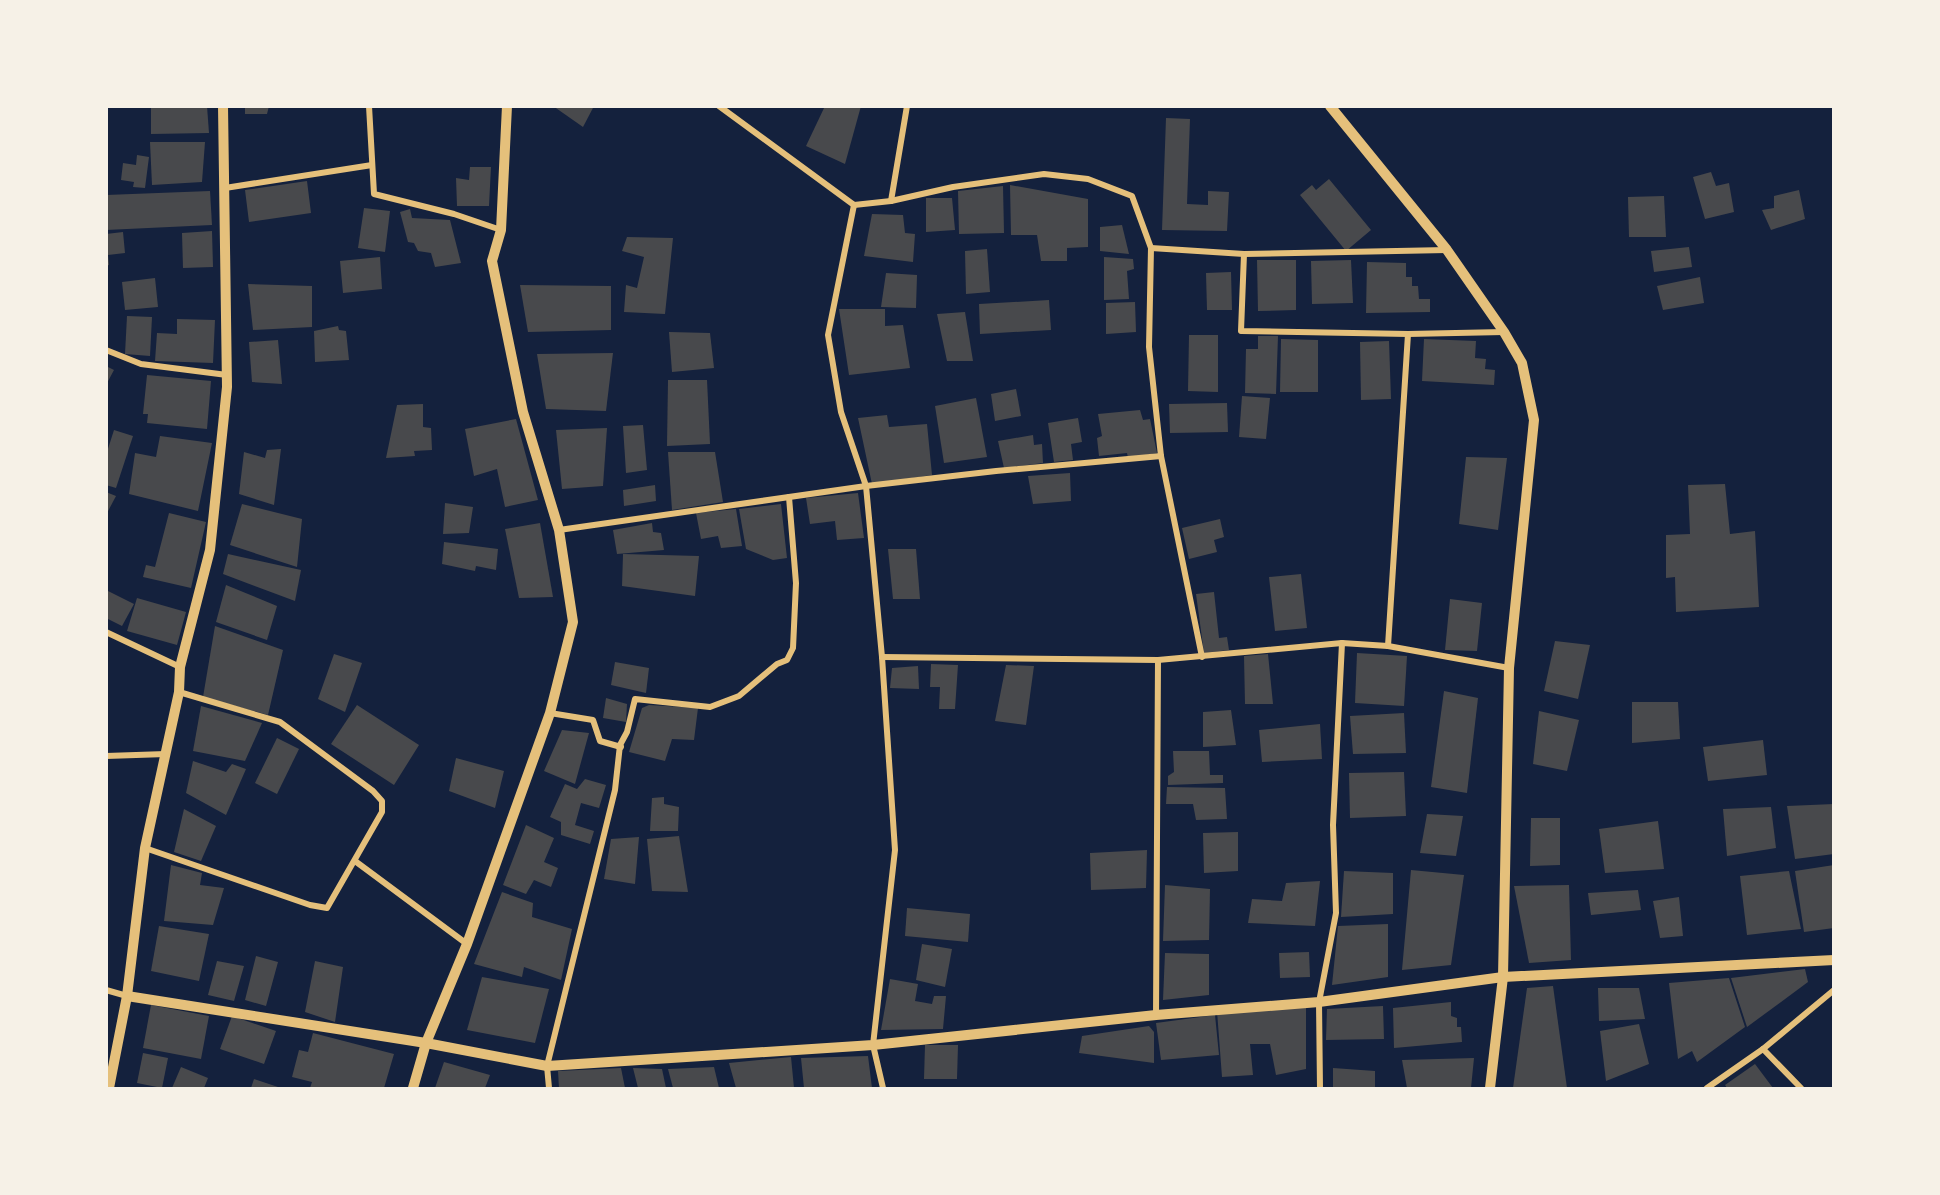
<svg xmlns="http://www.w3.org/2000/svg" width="1940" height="1195" font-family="Overpass,sans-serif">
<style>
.building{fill:#48494c}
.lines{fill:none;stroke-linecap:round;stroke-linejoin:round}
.minor{stroke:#e5c07b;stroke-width:6}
.tertiary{stroke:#e5c07b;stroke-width:10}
</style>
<rect width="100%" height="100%" fill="#14213d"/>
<g class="building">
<polygon points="151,106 207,106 209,133 151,134"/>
<polygon points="245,106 269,106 267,114 245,114"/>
<polygon points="553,106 594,106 583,127"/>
<polygon points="825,106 861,106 845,164 806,146"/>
<polygon points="1166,118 1190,119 1187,204 1208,205 1208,191 1229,192 1227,231 1162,230"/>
<polygon points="150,142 205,142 202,182 152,185"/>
<polygon points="137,155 149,157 145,188 133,187 134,182 121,180 123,163 136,165"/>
<polygon points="470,167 491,167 489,206 457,206 456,178 469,180"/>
<polygon points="1711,172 1716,186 1729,183 1734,212 1705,219 1693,177"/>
<polygon points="1329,179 1371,230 1346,251 1300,195 1312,185 1316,190"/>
<polygon points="307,181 311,213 249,222 245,190"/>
<polygon points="1010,185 1088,199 1088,247 1067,248 1067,261 1041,261 1037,235 1011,235"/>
<polygon points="1003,186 1004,233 959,234 958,191"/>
<polygon points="1799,190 1805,219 1771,230 1762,210 1774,208 1774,196"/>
<polygon points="210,191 212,225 106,230 106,195"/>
<polygon points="1664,196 1666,237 1629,237 1628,197"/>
<polygon points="926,198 952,198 955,230 926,232"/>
<polygon points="364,208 390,211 385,252 358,248"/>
<polygon points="410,209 412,218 450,220 461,263 435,267 431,253 418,251 414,243 408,242 400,212"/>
<polygon points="872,214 903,215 905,233 915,234 913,262 864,256"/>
<polygon points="1122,225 1129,254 1100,251 1100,227"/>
<polygon points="212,231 213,267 183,268 182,233"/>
<polygon points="123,232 125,253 108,255 109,265 106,266 106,234"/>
<polygon points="627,237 673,238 665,314 624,312 626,285 637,288 644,257 622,251"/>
<polygon points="1689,247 1692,267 1654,272 1651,251"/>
<polygon points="987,249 990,292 966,294 965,251"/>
<polygon points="380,257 382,289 343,293 340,261"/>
<polygon points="1104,257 1133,259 1134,269 1127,271 1129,299 1104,300"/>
<polygon points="1257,260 1296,260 1296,310 1258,311"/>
<polygon points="1351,260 1353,303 1312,304 1311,261"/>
<polygon points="1367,262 1406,263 1406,277 1412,277 1412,286 1418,286 1419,299 1430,299 1430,312 1366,313"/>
<polygon points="1231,272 1232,310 1207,310 1206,273"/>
<polygon points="886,273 917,275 916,308 881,307"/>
<polygon points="1700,277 1704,303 1663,310 1657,286"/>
<polygon points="155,278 158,307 125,310 122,282"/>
<polygon points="248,284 312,286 312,327 253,330"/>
<polygon points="520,285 611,286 611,330 528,332"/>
<polygon points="1049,300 1051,330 980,334 979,304"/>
<polygon points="1135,302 1136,332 1106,334 1106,303"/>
<polygon points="839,309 885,309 885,326 903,325 910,368 849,375"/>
<polygon points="965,312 973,361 947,361 937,314"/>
<polygon points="127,316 152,317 150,356 125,354"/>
<polygon points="177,319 215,320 213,363 155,361 157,333 177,334"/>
<polygon points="338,326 339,330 346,331 349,360 315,362 314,331"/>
<polygon points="669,332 710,333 714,368 672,372"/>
<polygon points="1189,335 1218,335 1218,392 1188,391"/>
<polygon points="1258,336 1278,336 1276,394 1245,393 1246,349 1258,349"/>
<polygon points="1281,339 1318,340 1318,392 1280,392"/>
<polygon points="1424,339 1476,341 1475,358 1486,359 1485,369 1495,370 1494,385 1422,381"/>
<polygon points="278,340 282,384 252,382 249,342"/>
<polygon points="1389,341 1391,399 1361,400 1360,342"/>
<polygon points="613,353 606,411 546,409 537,354"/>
<polygon points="106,366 114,370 106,385"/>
<polygon points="147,375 211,381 207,429 147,423 148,414 143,414"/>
<polygon points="668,380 707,380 710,444 667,446"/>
<polygon points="1016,389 1021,416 995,421 991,394"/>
<polygon points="1242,396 1270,398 1266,439 1239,437"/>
<polygon points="976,398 987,457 944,463 935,406"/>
<polygon points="1227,403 1228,432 1170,433 1169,404"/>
<polygon points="423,404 423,427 431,428 432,450 414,451 415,456 386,458 397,405"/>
<polygon points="1140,410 1143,420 1150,419 1157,453 1128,458 1127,453 1099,456 1097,438 1102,436 1098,414"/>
<polygon points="887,415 889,427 927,424 932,475 872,484 858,418"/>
<polygon points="1078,418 1082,442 1071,444 1073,460 1054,462 1048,423"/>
<polygon points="516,419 538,500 505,507 497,469 474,476 465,429"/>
<polygon points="643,425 647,470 626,473 623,426"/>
<polygon points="607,428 603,486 562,489 556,430"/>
<polygon points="114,430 133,436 116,488 106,485 106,455"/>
<polygon points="1033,435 1034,445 1042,444 1043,463 1004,468 998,441"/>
<polygon points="160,436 212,443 198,511 129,494 135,453 156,457"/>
<polygon points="281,449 274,505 239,494 244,452 265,458 267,450"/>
<polygon points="668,452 715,452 723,502 672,510"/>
<polygon points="1466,457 1507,458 1498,530 1459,524"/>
<polygon points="1070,473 1071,501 1033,504 1028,476"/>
<polygon points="1725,484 1730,534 1755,531 1759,607 1676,612 1675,577 1666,578 1666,535 1690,534 1688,485"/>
<polygon points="655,485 656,501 624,506 623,490"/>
<polygon points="106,492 116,496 106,515"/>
<polygon points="858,493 864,538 837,540 835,521 810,524 806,498"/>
<polygon points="445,503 473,507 469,533 443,534"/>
<polygon points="242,504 302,519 297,567 230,545"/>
<polygon points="781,504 787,558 773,560 746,549 739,509"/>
<polygon points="736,509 742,546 721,548 718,536 701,539 696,513"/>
<polygon points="169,513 206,522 191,588 143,577 146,565 155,567"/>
<polygon points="1220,519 1224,537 1214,540 1217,552 1189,559 1182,528"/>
<polygon points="540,523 553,597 519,598 505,529"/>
<polygon points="652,523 653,532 661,533 664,550 617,554 613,530"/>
<polygon points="444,542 498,549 496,570 476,566 475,571 442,564"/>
<polygon points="888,549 916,549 920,599 893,599"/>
<polygon points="228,554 301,570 295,601 223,574"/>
<polygon points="623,554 699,556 695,596 622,586"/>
<polygon points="1301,574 1307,628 1275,631 1269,577"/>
<polygon points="226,585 277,606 267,640 216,622"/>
<polygon points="106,590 134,604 122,626 106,618"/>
<polygon points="1214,592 1219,638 1227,637 1229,650 1204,653 1196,594"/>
<polygon points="137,598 186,612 177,645 127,631"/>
<polygon points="1450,599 1482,603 1477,651 1445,650"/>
<polygon points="215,626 283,650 268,715 203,697"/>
<polygon points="1555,641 1590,645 1578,699 1544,691"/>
<polygon points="1357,653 1407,656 1404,706 1355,703"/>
<polygon points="334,654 362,663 345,712 318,699"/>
<polygon points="1268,654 1273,704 1245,704 1244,656"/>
<polygon points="615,662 649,668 646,693 611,685"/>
<polygon points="931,664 958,665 955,709 939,709 940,687 930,687"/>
<polygon points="1006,665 1034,666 1026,725 995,721"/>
<polygon points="918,666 919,689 890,688 892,668"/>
<polygon points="1444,691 1478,698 1467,793 1431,787"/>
<polygon points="606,698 627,704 626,722 603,718"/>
<polygon points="1632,702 1678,702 1680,739 1632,743"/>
<polygon points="357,705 419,745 394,785 331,744"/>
<polygon points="649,705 698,708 694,740 672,739 665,761 629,752 642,708"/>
<polygon points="201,706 262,723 245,761 193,751"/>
<polygon points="1231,710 1236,745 1203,747 1203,712"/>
<polygon points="1539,711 1579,720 1567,771 1533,764"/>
<polygon points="1404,713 1406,753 1353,754 1350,716"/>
<polygon points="1320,724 1322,759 1262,762 1259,730"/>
<polygon points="562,730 589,733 575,784 544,771"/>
<polygon points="277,738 299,749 277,794 255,783"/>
<polygon points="1763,740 1767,775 1708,781 1703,747"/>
<polygon points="1173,751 1209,751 1210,775 1223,775 1223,783 1168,785 1168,776 1174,772"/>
<polygon points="456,758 504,771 495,808 449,791"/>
<polygon points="193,761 226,772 232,764 246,769 226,815 186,793"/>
<polygon points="1404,772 1406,816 1350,818 1349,773"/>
<polygon points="585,779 606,785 599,808 581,803 575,825 594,831 590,844 561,835 561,822 550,817 565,784 577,789"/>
<polygon points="1167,787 1225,788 1227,819 1196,820 1193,804 1166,804"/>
<polygon points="664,797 664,804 679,807 678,831 650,831 652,798"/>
<polygon points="1834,804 1834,854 1795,859 1787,806"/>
<polygon points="1771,807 1776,848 1727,856 1723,809"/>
<polygon points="184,809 216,826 201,861 174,852"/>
<polygon points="1427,814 1463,816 1456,856 1420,853"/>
<polygon points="1531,818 1560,818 1560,865 1530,866"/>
<polygon points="1658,821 1664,869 1605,873 1599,829"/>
<polygon points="526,825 554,838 544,862 558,868 551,887 534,880 526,894 503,885"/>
<polygon points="1238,832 1238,871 1204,873 1203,833"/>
<polygon points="679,836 688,892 652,891 647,839"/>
<polygon points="639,837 635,884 604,879 611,839"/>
<polygon points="1147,850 1146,888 1091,890 1090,853"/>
<polygon points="171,865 202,873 200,885 224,888 213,925 164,921"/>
<polygon points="1834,865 1834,928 1804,932 1795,871"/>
<polygon points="1411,870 1464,875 1451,965 1402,970"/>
<polygon points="1344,871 1393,873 1393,914 1341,917"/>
<polygon points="1789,871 1801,929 1747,935 1740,876"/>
<polygon points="1320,881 1315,926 1248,923 1252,899 1282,901 1286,883"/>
<polygon points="1165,885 1210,889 1209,940 1163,941"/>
<polygon points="1569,885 1571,960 1529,963 1514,886"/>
<polygon points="1638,890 1641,910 1591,915 1588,893"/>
<polygon points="502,892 533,903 532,917 572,929 561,980 524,967 522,977 474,964"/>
<polygon points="1679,897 1683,936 1660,938 1653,901"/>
<polygon points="907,908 970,914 968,942 905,936"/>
<polygon points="1388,924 1388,977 1332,985 1338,926"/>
<polygon points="159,926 209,934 199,981 151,971"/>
<polygon points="922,944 952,949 945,987 916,980"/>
<polygon points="1309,952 1310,977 1280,978 1279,953"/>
<polygon points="1165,953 1209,954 1209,995 1163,1000"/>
<polygon points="256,956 278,962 266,1006 245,1000"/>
<polygon points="217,961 244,966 234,1001 208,995"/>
<polygon points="315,961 343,967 335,1022 305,1012"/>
<polygon points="1805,969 1808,982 1747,1027 1731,978"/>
<polygon points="482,977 549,989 535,1043 467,1030"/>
<polygon points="1729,978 1745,1027 1697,1062 1692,1051 1678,1059 1669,983"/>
<polygon points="890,979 918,984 915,1001 932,1004 934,996 946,996 943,1029 881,1030"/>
<polygon points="1553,986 1567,1088 1513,1088 1527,988"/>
<polygon points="1598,988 1639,988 1645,1019 1599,1021"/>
<polygon points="1451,1002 1451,1016 1457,1018 1457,1027 1461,1027 1462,1042 1394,1048 1393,1008"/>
<polygon points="151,1005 209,1016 201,1059 143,1048"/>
<polygon points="1383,1006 1384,1039 1326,1040 1327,1009"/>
<polygon points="1306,1007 1306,1069 1276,1075 1270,1044 1250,1044 1253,1075 1222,1077 1217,1011"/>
<polygon points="1215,1015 1219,1055 1161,1060 1156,1023"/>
<polygon points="232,1016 276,1031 264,1064 220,1049"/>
<polygon points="1639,1024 1649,1064 1606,1081 1600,1031"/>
<polygon points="1149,1026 1154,1032 1154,1063 1079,1053 1082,1036"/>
<polygon points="313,1033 394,1054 384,1088 310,1088 312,1082 292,1077 299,1050 308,1052"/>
<polygon points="925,1045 958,1045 957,1079 924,1079"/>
<polygon points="143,1053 168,1058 162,1088 137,1083"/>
<polygon points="868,1056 872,1088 804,1088 801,1058"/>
<polygon points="791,1057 794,1088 736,1088 729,1063"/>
<polygon points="1474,1058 1471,1088 1407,1088 1402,1060"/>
<polygon points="444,1062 490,1075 485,1088 435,1088"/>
<polygon points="1755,1064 1773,1088 1727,1088 1725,1085"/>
<polygon points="181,1067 208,1078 204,1088 172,1088"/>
<polygon points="714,1067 719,1088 673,1088 668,1069"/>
<polygon points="621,1068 625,1088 559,1088 558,1071"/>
<polygon points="633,1068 662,1069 666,1088 638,1088"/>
<polygon points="1333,1068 1375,1071 1375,1088 1333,1088"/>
<polygon points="254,1079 281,1088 251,1088"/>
</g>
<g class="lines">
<g class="minor">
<polyline points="369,106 374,194 454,214 501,230"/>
<polyline points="719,106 854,205 891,201 953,187 1044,174 1088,179 1132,196 1151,248 1149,347 1161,456 1202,657"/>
<polyline points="225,188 372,165"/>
<polyline points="891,201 907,106"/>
<polyline points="854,205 828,335 841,412 866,486 882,657 895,850 873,1045 883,1088"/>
<polyline points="1151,248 1244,254 1447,250"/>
<polyline points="1244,254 1241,331 1408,334 1504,332"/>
<polyline points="106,350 141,364 227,375"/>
<polyline points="559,530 866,486 996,471 1161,456"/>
<polyline points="106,632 180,667"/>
<polyline points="1388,646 1408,334"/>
<polyline points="882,657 1158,660 1342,643 1388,646 1509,668"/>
<polyline points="550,713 593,720 600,741 621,747"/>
<polyline points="106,756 166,754"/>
<polyline points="145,848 310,905 327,908 382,812 382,801 373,791 280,722 179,692"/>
<polyline points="355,861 467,944"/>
<polyline points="106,990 127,996"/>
<polyline points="1156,1015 1158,660"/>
<polyline points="1763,1049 1801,1088"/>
<polyline points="549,1088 547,1066 615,790 620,745 627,732 635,699 710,707 739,696 777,664 787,660 793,648 796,583 789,497"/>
<polyline points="1320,1088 1319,1002 1336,913 1333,825 1342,643"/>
<polyline points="1707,1088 1763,1049 1834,990"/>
</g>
<g class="tertiary">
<polyline points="1330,106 1447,250 1504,332 1522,363 1534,420 1509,668 1503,977 1490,1088"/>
<polyline points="127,996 426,1043 547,1066 873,1045 1156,1015 1319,1002 1503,977 1834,960"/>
<polyline points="109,1088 127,996 145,848 179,692 180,667 210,550 227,387 223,106"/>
<polyline points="413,1088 426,1043 467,944 550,713 573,622 559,530 523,412 492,261 501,230 507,106"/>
</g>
</g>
<rect width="1940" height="1195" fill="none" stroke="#f6f1e7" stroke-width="216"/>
</svg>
